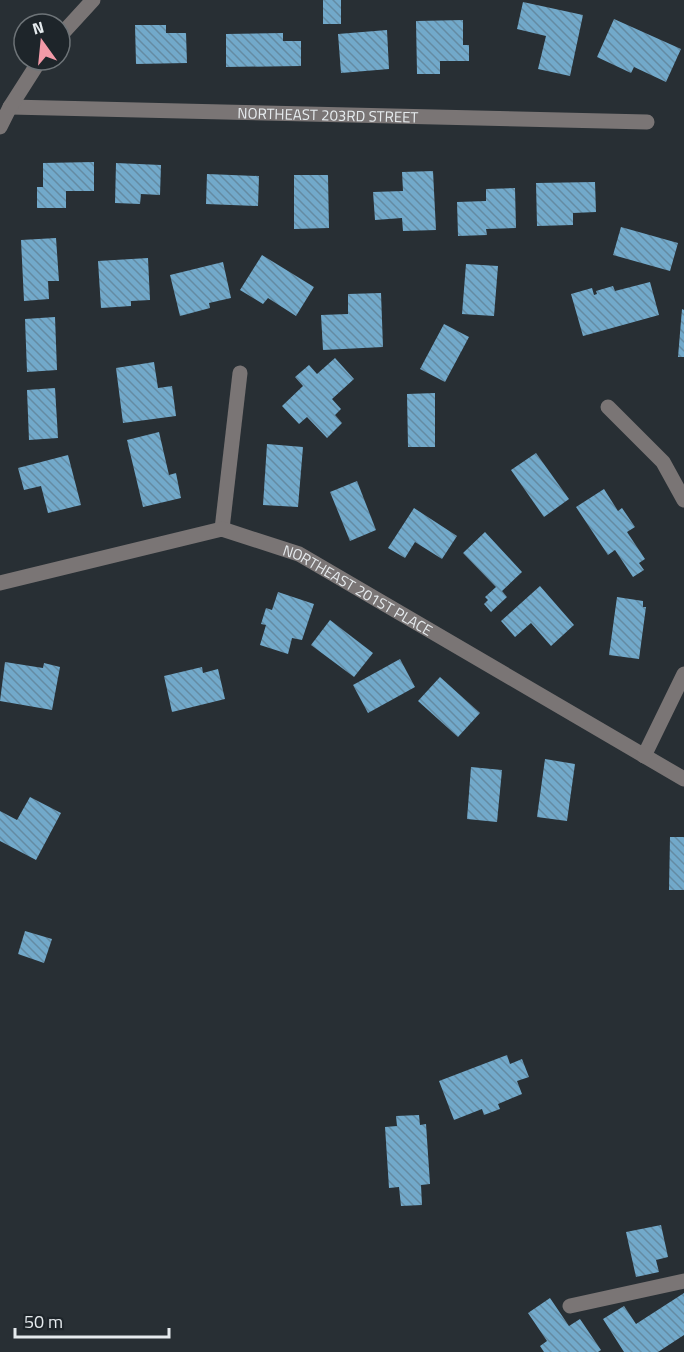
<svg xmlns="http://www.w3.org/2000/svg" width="684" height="1352" font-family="'Titillium Web',sans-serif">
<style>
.building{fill:url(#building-back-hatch)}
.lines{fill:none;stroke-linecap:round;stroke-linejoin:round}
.minor{stroke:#7a7575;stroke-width:15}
.labels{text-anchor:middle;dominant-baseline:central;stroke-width:6;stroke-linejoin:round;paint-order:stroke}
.street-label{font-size:15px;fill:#e6ebee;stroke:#1e252a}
</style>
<defs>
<pattern id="building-back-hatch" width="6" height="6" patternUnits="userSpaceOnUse" patternTransform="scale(1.5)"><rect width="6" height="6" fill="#72a9ca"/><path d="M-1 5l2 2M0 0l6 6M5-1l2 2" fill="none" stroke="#648ba3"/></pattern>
</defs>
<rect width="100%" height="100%" fill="#282f34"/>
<g class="building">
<rect x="323" y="0" width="18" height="24"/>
<polygon points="523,2 583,15 570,76 538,69 546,36 517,29"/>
<polygon points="614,19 681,49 666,82 634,67 631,73 597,57"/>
<polygon points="463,20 463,45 469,45 469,61 440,61 440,74 417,74 416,21"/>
<polygon points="135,25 166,25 166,33 186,33 187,63 136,64"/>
<polygon points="387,30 389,69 341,73 338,34"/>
<polygon points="283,33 283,41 301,41 301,66 226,67 226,34"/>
<polygon points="94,162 94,191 66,191 66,208 37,208 37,187 43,187 43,163"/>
<polygon points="116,163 161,165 160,195 141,194 140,204 115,203"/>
<polygon points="433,171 436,230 403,231 402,218 375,220 373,192 403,191 402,172"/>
<polygon points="207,174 259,176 258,206 206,204"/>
<polygon points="294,175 328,175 329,228 294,229"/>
<polygon points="595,182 596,212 573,213 573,225 537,226 536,183"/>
<polygon points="515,188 516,228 486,229 487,235 458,236 457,202 486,201 486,189"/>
<polygon points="621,227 678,243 670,271 613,255"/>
<polygon points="56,238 59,281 48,281 49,299 24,301 21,240"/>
<polygon points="262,255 314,287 296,316 268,298 263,304 240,290"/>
<polygon points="148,258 150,300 131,301 131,306 101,308 98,261"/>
<polygon points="223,262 231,298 209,303 210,308 180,316 170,275"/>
<polygon points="466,264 498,266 494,316 462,314"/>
<polygon points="650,282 659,315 583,336 571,294 592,288 594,295 597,294 596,291 613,286 615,291"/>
<polygon points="381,293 383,347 323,350 321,315 348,314 348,294"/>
<polygon points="682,309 684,310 684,357 678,357"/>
<polygon points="55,317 57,370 27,372 25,319"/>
<polygon points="444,324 469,337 445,382 420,369"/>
<polygon points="335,358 354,379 332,399 341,409 335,415 342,423 327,438 307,417 299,424 282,406 303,386 295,377 309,365 317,374"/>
<polygon points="154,362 158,388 172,386 176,416 123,423 116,368"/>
<polygon points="55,388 58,438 29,440 27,390"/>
<polygon points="435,393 435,447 408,447 407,394"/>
<polygon points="159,432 169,475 176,473 181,498 143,507 127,440"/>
<polygon points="267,444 303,447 298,507 263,505"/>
<polygon points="536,453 569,499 544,517 511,470"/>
<polygon points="68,455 81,505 48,513 41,486 24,490 18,468"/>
<polygon points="357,481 376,530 350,541 330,492"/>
<polygon points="604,489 618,511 622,508 635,527 627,532 645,559 639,563 644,570 633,577 615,550 608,555 576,507"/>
<polygon points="414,508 457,536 442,559 415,542 405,558 388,548"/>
<polygon points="485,532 522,572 502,591 507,597 491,612 484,604 488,600 485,597 496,587 463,553"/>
<polygon points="540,586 574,625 551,646 531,623 515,637 501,621"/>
<polygon points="278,592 314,604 302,640 292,638 288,654 260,645 266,625 261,624 266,608 272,610"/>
<polygon points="617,597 643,601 643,607 646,607 639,659 609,655"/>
<polygon points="330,620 373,653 354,677 311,645"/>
<polygon points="400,659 415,687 368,713 353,685"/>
<polygon points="5,662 43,668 44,663 60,667 52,710 0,701"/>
<polygon points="202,667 203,673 218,669 225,699 172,712 164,676"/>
<polygon points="440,677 480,713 458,737 418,701"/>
<polygon points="545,759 575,764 567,821 537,817"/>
<polygon points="471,767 502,770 497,822 467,819"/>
<polygon points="30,797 61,813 36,860 0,841 0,811 17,820"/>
<polygon points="670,837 684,837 684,890 669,890"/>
<polygon points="25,931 52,939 44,963 18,954"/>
<polygon points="507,1055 510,1064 522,1059 529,1077 517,1081 522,1094 498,1104 500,1109 484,1115 482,1109 454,1120 439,1081"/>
<polygon points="419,1115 420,1125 426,1124 430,1184 421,1185 422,1205 401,1206 399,1187 389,1188 385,1127 397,1126 396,1116"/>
<polygon points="661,1225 668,1257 656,1260 659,1272 636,1277 626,1232"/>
<polygon points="684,1293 684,1335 658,1352 624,1352 603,1319 624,1306 636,1324"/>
<polygon points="550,1298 569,1326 580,1319 601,1350 598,1352 544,1352 540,1346 547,1341 528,1313"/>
</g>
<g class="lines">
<g class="minor">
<polyline points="60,36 93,0"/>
<path id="s1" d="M10,107L647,122"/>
<polyline points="0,127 10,107 40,60"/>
<polyline points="608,407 663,462 684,500"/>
<polyline points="222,529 240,373"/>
<path id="s2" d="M0,583L222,529L299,554L684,779"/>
<polyline points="644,756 684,674"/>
<polyline points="570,1306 684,1281"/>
</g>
</g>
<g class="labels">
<g class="street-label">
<text stroke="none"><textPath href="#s1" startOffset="318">NORTHEAST 203RD STREET</textPath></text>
<text stroke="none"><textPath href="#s2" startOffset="378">NORTHEAST 201ST PLACE</textPath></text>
</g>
</g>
<g transform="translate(42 42) rotate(345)"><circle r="28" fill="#1e252a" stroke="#6e7478" stroke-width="1.5"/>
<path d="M0-4.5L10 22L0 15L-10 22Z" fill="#f39aa8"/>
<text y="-9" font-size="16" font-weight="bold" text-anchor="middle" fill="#e6ebee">N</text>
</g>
<path d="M15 1328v9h154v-9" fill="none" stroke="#e6ebee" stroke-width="3"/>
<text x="24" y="1328" font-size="18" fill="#e6ebee" stroke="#1e252a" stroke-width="4.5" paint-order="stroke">50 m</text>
</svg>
